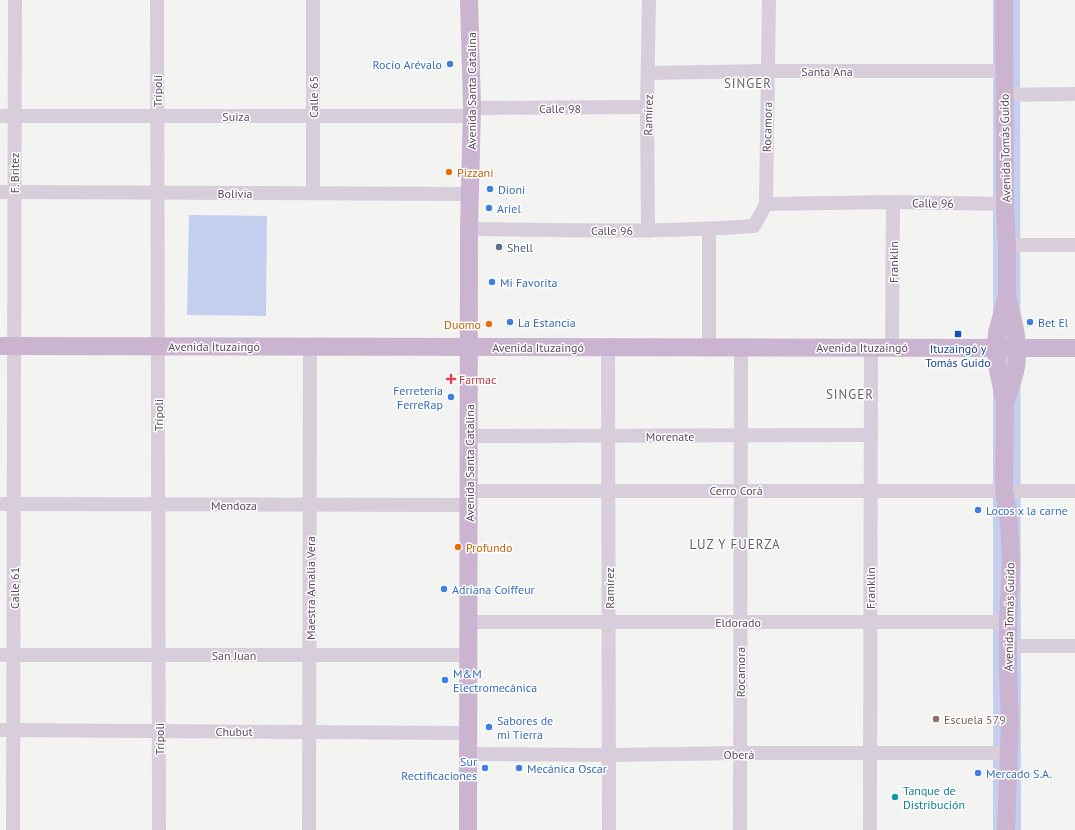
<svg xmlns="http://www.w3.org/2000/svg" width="1075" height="830" font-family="'PT Sans',sans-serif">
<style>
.grass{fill:#c4ceee}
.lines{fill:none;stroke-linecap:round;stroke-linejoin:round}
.minor{stroke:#d8cddb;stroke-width:14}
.major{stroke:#cbb4cf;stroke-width:18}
.shop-dot{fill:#3f7fe0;stroke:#fff;stroke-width:1.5}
.food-dot{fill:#e8710a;stroke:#fff;stroke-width:1.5}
.service-dot{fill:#5c6f8a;stroke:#fff;stroke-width:1.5}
.transit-dot{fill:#1a4fb4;stroke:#fff;stroke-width:1.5}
.health-dot{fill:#e0444e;stroke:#fff;stroke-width:1.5}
.education-dot{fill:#8d6e63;stroke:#fff;stroke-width:1.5}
.culture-dot{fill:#0f9aa8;stroke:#fff;stroke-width:1.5}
.labels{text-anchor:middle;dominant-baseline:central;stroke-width:3;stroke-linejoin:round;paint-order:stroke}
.shop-label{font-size:12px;fill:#366cbe;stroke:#fff;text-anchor:start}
.street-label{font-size:12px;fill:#5c4a5f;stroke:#fff}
.food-label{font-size:12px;fill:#c56008;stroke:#fff;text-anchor:start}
.service-label{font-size:12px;fill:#4e5e75;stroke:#fff;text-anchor:start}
.transit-label{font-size:12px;fill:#164399;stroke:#fff}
.health-label{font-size:12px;fill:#be3a42;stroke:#fff;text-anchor:start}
.education-label{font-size:12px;fill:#785e54;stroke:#fff;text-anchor:start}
.culture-label{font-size:12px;fill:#0d838f;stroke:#fff;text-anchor:start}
.neighbourhood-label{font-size:13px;letter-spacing:1px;fill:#665f67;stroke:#fff}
</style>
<rect width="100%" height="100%" fill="#f3f4f2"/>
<g class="grass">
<polygon points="993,0 1020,0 1021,830 993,830"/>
<polygon points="189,215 267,216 266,316 187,315"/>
</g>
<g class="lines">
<g class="minor">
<polyline points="157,0 159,830"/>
<polyline points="649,73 768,71 1004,71"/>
<polyline points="1004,95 1075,94"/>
<polyline points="472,108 647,107"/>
<polyline points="0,116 472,116"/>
<polyline points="0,192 470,194"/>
<polyline points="313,193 313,0"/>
<polyline points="766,204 893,202 1005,204"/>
<path d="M469,229C564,230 659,233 754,226L766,204L769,0"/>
<polyline points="648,231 647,107 649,0"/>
<polyline points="1007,245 1075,245"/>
<polyline points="608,347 609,830"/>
<polyline points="709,347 709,230"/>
<polyline points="892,347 893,202"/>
<polyline points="469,436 871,435"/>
<polyline points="469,491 1075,491"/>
<polyline points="0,504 469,505"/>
<polyline points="468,622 1008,622"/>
<polyline points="1008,646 1075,646"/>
<polyline points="0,655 468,655"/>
<polyline points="0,730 468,733"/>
<polyline points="468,754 608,755 740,753 1009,753"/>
<polyline points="13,830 15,0"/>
<polyline points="309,830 310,347"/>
<polyline points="740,830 741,347"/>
<polyline points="870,830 871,347"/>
</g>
<g class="major">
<polyline points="1004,0 1005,204 1007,245 1007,296 997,333 996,347 997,365 1005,403 1004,490 1009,523 1011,559 1008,622 1008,672 1010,721 1006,830"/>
<polyline points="0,346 1075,348"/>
<path d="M1005,402C1009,391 1014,378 1016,367C1020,342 1013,320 1007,297"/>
<polyline points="468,830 469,229 472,108 469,0"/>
</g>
</g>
<g class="shop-dot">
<circle cx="450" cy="64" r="4"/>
<circle cx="490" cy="189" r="4"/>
<circle cx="489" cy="208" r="4"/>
<circle cx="492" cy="282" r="4"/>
<circle cx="510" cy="322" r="4"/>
<circle cx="1030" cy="322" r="4"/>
<circle cx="451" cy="397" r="4"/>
<circle cx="978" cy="510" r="4"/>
<circle cx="444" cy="589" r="4"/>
<circle cx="445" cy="680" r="4"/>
<circle cx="489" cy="727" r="4"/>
<circle cx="485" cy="768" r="4"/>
<circle cx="519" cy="768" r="4"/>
<circle cx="978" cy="773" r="4"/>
</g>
<g class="food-dot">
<circle cx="449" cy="172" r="4"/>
<circle cx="489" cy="324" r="4"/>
<circle cx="458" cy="547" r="4"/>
</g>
<circle class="service-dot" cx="499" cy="247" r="4"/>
<rect class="transit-dot" x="954" y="330" width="8" height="8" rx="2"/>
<path class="health-dot" d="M449 373h4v4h4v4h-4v4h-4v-4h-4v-4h4z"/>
<circle class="education-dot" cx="936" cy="719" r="4"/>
<circle class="culture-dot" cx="895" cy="797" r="4"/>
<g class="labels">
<g class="shop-label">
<text x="442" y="64" text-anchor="end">Rocío Arévalo</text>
<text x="498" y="189">Dioni</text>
<text x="497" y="208">Ariel</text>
<text x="500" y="282">Mi Favorita</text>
<text x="518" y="322">La Estancia</text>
<text x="1038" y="322">Bet El</text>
<text x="443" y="390" text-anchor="end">Ferretería<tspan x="443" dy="14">FerreRap</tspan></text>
<text x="986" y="510">Locos x la carne</text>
<text x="452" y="589">Adriana Coiffeur</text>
<text x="453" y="673">M&amp;M<tspan x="453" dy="14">Electromecánica</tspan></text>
<text x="497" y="720">Sabores de<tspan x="497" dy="14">mi Tierra</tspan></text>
<text x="477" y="761" text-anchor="end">Sur<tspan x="477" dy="14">Rectificaciones</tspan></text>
<text x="527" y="768">Mecánica Oscar</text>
<text x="986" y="773">Mercado S.A.</text>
</g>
<g class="street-label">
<text x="827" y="71">Santa Ana</text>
<text transform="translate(157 91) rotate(-90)">Trípoli</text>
<text transform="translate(471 91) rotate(-90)">Avenida Santa Catalina</text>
<text transform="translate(313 97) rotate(-90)">Calle 65</text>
<text x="560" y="108">Calle 98</text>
<text transform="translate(648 115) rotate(-89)">Ramírez</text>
<text x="236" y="116">Suiza</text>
<text transform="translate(767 127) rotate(-89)">Rocamora</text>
<text transform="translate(1005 148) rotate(-91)">Avenida Tomás Guido</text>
<text transform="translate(14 173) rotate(-90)">F. Britez</text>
<text x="235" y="193">Bolivia</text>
<text transform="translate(933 203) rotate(1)">Calle 96</text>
<text x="612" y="230">Calle 96</text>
<text transform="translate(893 262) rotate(-90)">Franklin</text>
<text x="214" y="346">Avenida Ituzaingó</text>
<text x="538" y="347">Avenida Ituzaingó</text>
<text x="862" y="347">Avenida Ituzaingó</text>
<text transform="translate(158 415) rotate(-90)">Trípoli</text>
<text x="670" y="436">Morenate</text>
<text transform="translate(469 463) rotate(-90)">Avenida Santa Catalina</text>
<text x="736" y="490">Cerro Corá</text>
<text x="234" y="505">Mendoza</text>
<text transform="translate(14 588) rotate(-90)">Calle 61</text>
<text transform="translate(310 588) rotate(-90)">Maestra Amalia Vera</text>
<text transform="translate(609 588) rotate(-90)">Ramírez</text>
<text transform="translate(870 588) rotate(-90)">Franklin</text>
<text transform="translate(1009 617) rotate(-89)">Avenida Tomás Guido</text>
<text x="738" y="622">Eldorado</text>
<text x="234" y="655">San Juan</text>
<text transform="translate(740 672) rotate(-90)">Rocamora</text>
<text x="234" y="731">Chubut</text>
<text transform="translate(159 739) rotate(-90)">Trípoli</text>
<text x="739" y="754">Oberá</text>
</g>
<g class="food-label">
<text x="457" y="172">Pizzani</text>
<text x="481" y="324" text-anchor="end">Duomo</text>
<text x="466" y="547">Profundo</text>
</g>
<g class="service-label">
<text x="507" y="247">Shell</text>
</g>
<g class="transit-label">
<text x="958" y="348">Ituzaingó y<tspan x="958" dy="14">Tomás Guido</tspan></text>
</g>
<g class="health-label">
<text x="459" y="379">Farmac</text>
</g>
<g class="education-label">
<text x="944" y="719">Escuela 579</text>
</g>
<g class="culture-label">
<text x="903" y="790">Tanque de<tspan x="903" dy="14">Distribución</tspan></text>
</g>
<g class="neighbourhood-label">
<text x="748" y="83">SINGER</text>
<text x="850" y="394">SINGER</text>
<text x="735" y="544">LUZ Y FUERZA</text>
</g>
</g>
</svg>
